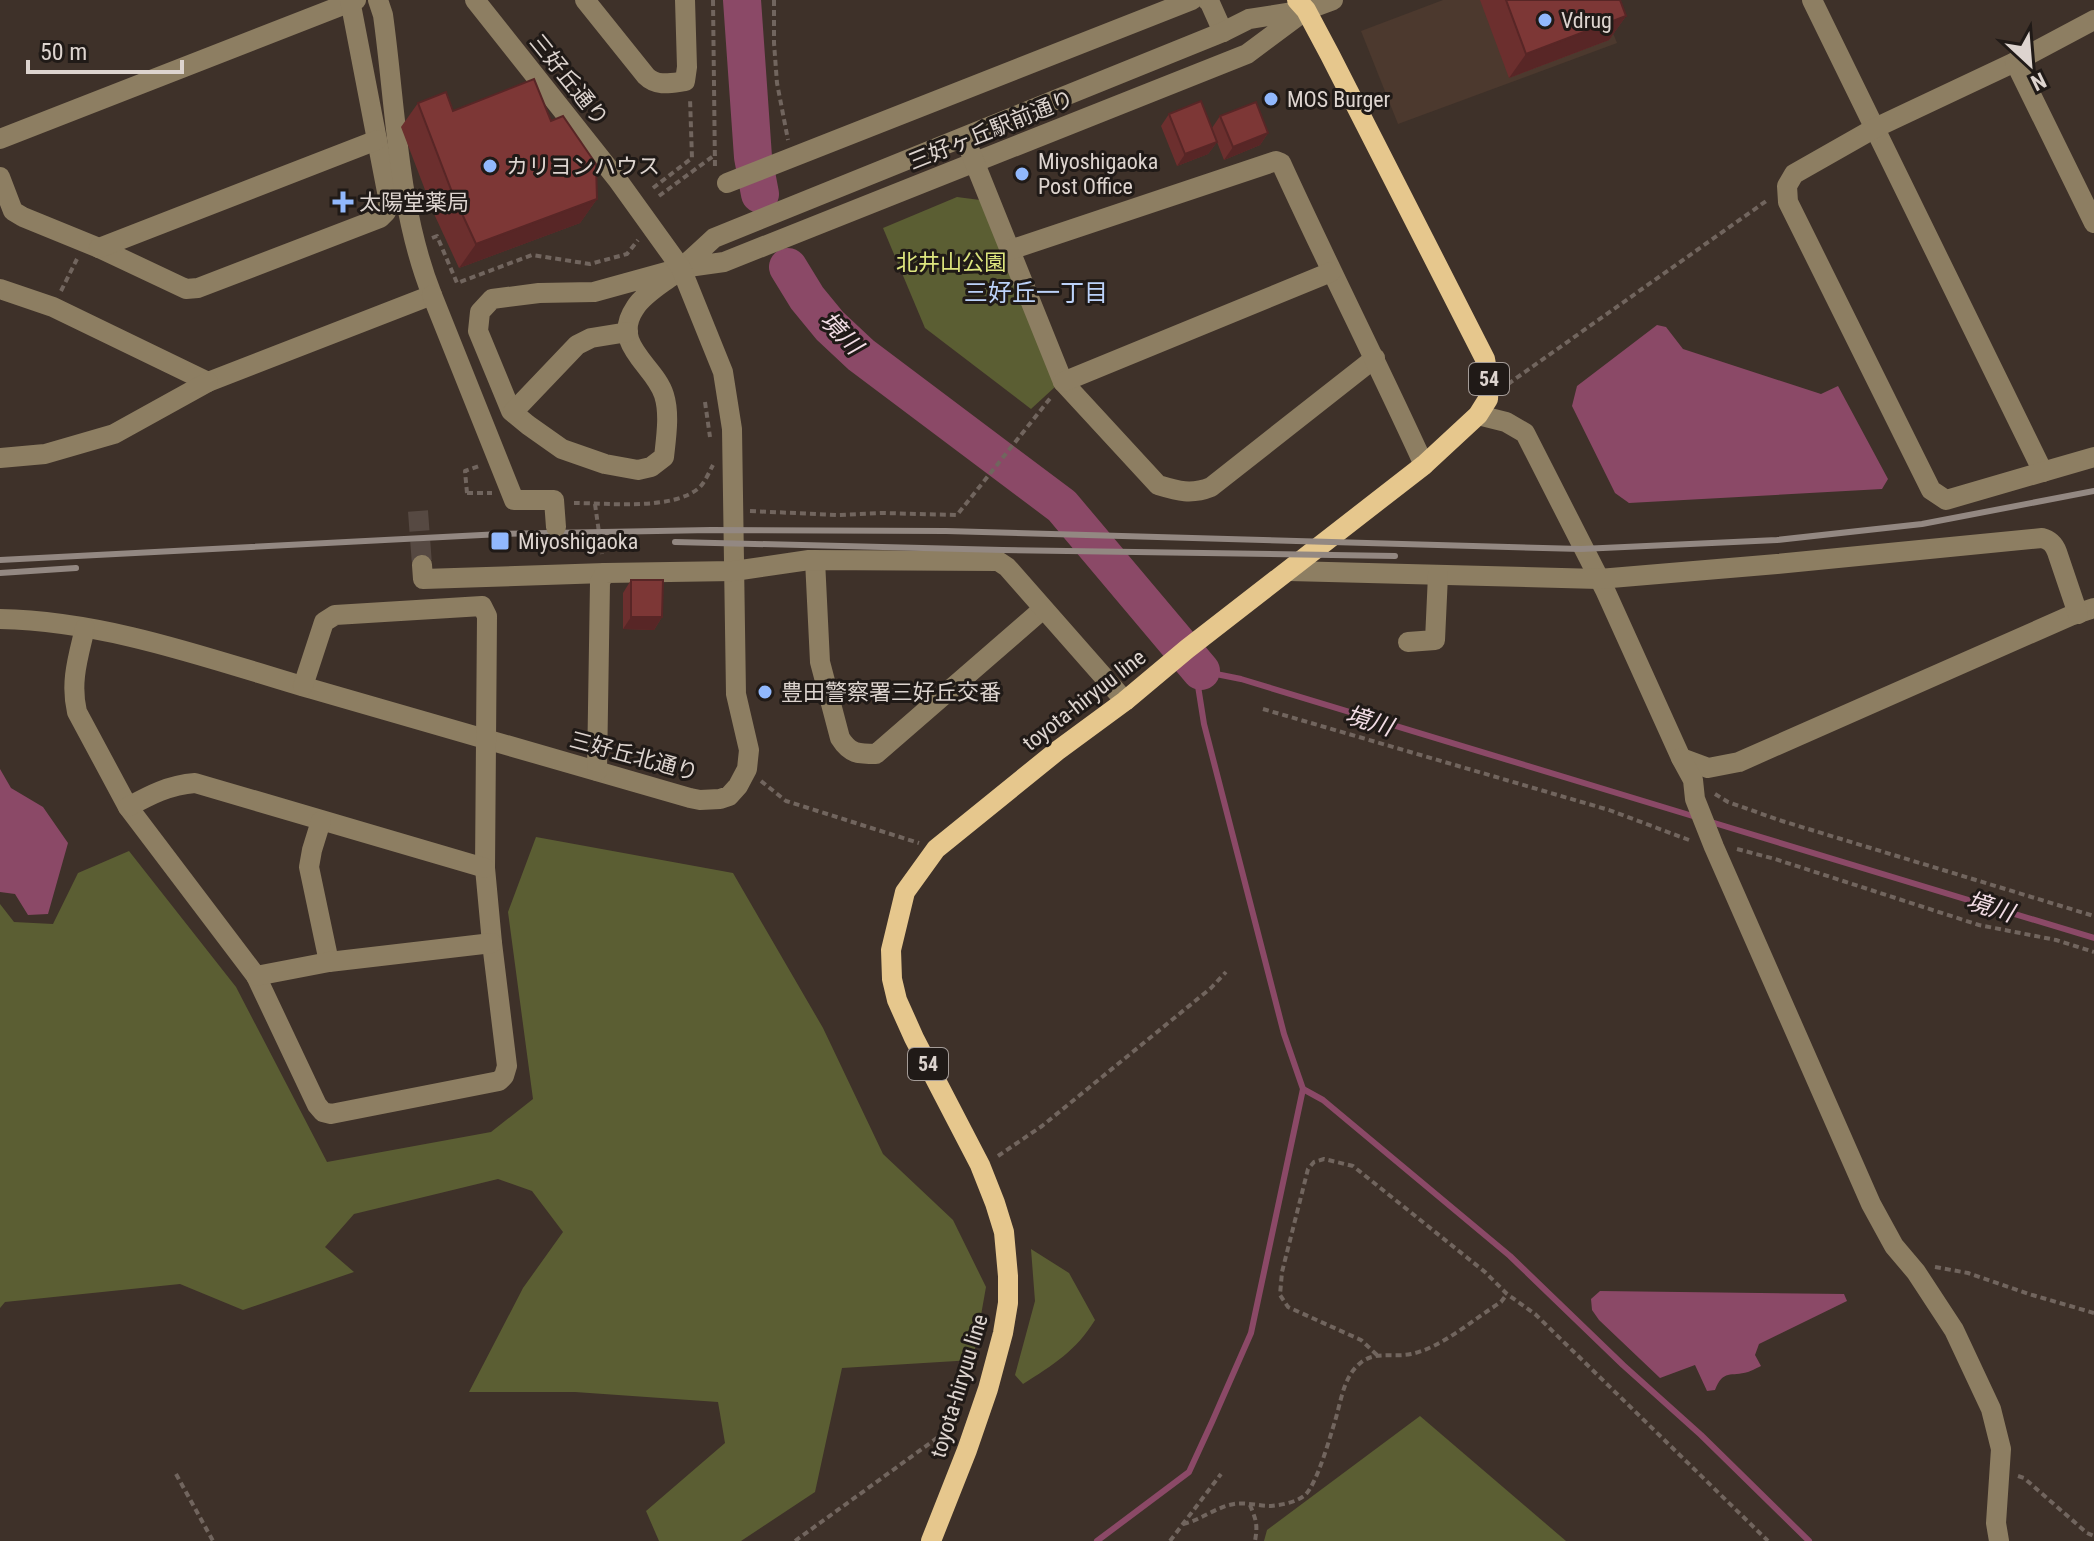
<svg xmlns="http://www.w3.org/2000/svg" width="2094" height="1541" font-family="'Roboto Condensed','Noto Sans JP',sans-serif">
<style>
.built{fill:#4c392e}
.green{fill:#5b5e33}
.water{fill:#8b4967}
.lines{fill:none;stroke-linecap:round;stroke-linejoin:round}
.stream{stroke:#8b4967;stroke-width:6}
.river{stroke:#8b4967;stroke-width:38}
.minor-tunnel{stroke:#564942;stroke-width:20;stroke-dasharray:20 10;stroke-linecap:butt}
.path{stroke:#71655e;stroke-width:4;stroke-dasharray:6 4;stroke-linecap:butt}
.minor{stroke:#8d7e62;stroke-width:20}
.major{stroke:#e6c78d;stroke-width:20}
.rail{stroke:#938882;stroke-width:6}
.path-bridge{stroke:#71655e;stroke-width:4;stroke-dasharray:6 4;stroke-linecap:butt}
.minor-bridge{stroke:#8d7e62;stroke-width:20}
.wall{fill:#6c2f2e}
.shaded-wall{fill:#582626}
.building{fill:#7d3736;stroke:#582626;stroke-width:2}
.poi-dot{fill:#91b8fd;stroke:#201a17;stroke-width:3}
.labels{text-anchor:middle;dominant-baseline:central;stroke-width:6;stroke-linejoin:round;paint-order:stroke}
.shield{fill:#201a17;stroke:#a49c98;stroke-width:2}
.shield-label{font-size:20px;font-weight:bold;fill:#ddd4cf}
.poi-label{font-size:22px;fill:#ddd4cf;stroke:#201a17;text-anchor:start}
.street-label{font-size:22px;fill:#ddd4cf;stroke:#201a17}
.park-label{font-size:22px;fill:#dde57e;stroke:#201a17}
.neighbourhood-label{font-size:24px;fill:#bcd2f9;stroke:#201a17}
.water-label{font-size:24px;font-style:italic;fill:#f2dde5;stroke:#201a17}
</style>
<rect width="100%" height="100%" fill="#3e3129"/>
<polygon class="built" points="1443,0 1600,0 1617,43 1398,124 1361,31"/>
<g class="green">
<polygon points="957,197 980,200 1056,386 1031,409 925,328 883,228"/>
<polygon points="536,837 733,873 823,1028 883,1154 953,1220 986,1287 973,1360 842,1368 815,1492 741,1541 659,1541 646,1511 725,1443 718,1402 575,1392 469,1392 523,1288 563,1232 532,1191 498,1179 354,1214 325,1247 354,1272 243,1310 180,1284 5,1302 0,1308 0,904 14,922 53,924 78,873 129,851 236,987 327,1162 491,1132 533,1099 508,912"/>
<path d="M1031,1249L1069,1273L1095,1320C1076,1351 1053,1365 1023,1384L1015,1375L1035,1301Z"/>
<polygon points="1420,1416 1566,1541 1264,1541 1267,1530"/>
</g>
<g class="water">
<polygon points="1657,325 1666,327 1683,349 1821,394 1838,386 1888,479 1882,489 1629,503 1615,493 1572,406 1577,386"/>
<polygon points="0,769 11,788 43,807 68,843 48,914 28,915 15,894 0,892"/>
<path d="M1600,1291L1844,1294L1847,1301L1759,1344L1755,1355L1761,1366C1759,1367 1751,1371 1748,1372C1731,1377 1723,1369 1715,1390L1707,1391L1695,1365L1660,1378L1599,1320L1592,1310L1591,1299Z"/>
</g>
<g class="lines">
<g class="stream">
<polyline points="1711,822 2094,938"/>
<polyline points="1303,1089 1323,1100 1510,1256 1623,1365 1701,1435 1809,1541"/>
<polyline points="1097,1541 1189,1472 1212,1422 1251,1333 1303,1089 1284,1034 1204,724 1198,686 1201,671 1241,679 1696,817"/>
</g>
<g class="river">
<polyline points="742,0 753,157 760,194"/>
<polyline points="788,267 807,298 830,326 861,355 1062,506 1201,671"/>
</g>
<polyline class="minor-tunnel" points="418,511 422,565"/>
<g class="path">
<polyline points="713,0 715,168"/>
<polyline points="774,0 774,43 777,83 788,140"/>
<polyline points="653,188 692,158 690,98"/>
<polyline points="659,196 716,154"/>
<polyline points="432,238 437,236 457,283 532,255 590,264 627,254 638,240"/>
<polyline points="61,291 77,259"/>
<polyline points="1508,384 1769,199"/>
<polyline points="705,402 710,437"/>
<polyline points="467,493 465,471 479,466"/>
<path d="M574,503C608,503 674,511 700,487C705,482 709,472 713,465"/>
<polyline points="595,504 602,554"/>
<polyline points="750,511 838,515 882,513 957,515 1052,396"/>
<polyline points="1263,709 1609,810 1689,840"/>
<polyline points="761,781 786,801 919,843"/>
<polyline points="1715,794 1728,802 1782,821 2094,916"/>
<polyline points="1737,849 1775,859 1979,925 2056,940 2094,952"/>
<polyline points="998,1156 1042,1126 1211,988 1226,972"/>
<polyline points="1935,1267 1968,1273 2029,1294 2094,1313"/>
<polyline points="1377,1355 1361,1340 1288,1307 1280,1295 1282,1272 1308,1169 1314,1162 1324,1159 1353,1166 1485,1272 1507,1294 1535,1314 1768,1541"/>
<polyline points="176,1474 213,1541"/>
<polyline points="2018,1476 2024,1478 2087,1533 2094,1536"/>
<path d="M1250,1505C1256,1520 1258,1524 1255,1541"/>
<path d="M1183,1524C1201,1520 1216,1507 1234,1504C1246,1502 1259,1506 1271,1506C1282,1505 1297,1502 1305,1495C1317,1484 1330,1437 1335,1421C1341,1402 1343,1379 1358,1365C1373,1350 1392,1358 1411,1354C1441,1348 1474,1319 1501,1302L1507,1294"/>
<polyline points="795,1541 955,1425"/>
<polyline points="1170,1541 1221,1474"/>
</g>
<g class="minor">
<path d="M585,0L646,76C657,87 671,83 685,81L687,67L685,0"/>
<polyline points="1207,0 1210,3 1223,32"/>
<polyline points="1812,0 2043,472"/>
<path d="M1306,10L1247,54L724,262L681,268L594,292L539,293L492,299L480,312L478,331L511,411L528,425L562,449L605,464L638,470L651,467L664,457C666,438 670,414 664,395C655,365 610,345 635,308C643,295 660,285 672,276C686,264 700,251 714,238L1223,32L1249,19L1306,10L1333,0"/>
<polyline points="2094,20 2015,62 1875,128 1794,174 1787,186 1788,202 1931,490 1946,500 2094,457"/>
<polyline points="2015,62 2094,223"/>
<polyline points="0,139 356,0"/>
<path d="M970,151L1063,382L1158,485C1178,491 1191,495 1211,487L1375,358"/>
<polyline points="0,177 13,211 23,217 99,248 186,289 198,288 380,218 386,212 389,202 350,0"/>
<polyline points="727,183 1192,0"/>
<polyline points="99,248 377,140"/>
<path d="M1010,250L1276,161L1281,163C1327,264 1378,364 1424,465"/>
<path d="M0,289L53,307L208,382L432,295C397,207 396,108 383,15L378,0"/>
<polyline points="1063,382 1331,272"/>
<polyline points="513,412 577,345 591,338 628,332"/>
<polyline points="1478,415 1506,422 1525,433 1605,590 1681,758 1708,768 1739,762 2070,616 2094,608"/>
<polyline points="0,458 45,454 114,434 208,382"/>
<path d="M815,560L820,662L840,738C850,754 858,754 876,754L1043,609"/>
<polyline points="422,565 423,579 605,573"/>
<path d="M1289,571L1599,579L1777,564L2042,538C2050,540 2054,544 2057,552L2078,614"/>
<path d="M0,619C107,621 210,659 312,689C438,726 564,762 690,798L700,800L720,799L729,796L738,786L747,769L749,750L736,694L732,429L723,372L681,268L617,179L475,0"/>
<path d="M85,628C78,658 70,682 77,712L128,807L256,976L317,1105L323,1112L331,1114L499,1081L504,1076L507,1066L492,943L485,868L487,616L482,606L335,615L324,622L303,686"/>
<polyline points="1408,642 1435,640 1438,575"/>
<polyline points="1681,758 1693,780 1695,799 1714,847 1871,1204 1894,1246 1916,1272 1954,1330 1991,1409 2001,1449 1996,1523 1999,1541"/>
<polyline points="597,771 600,582 605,573 734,571 809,560 998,561 1007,567 1125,701"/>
<path d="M128,807C150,795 169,785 195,783L485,868"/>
<polyline points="321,821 312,850 309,867 329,962"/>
<polyline points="256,976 329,962 492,943"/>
</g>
<polyline class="major" points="931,1541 967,1450 988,1389 1003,1333 1008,1303 1008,1276 1004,1232 995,1203 980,1165 914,1038 897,1000 892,979 891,950 905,892 936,849 1057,751 1125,701 1187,649 1424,465 1478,415 1488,399 1489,381 1485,359 1330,55 1306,10 1297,0"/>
<g class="rail">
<polyline points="675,542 1003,550 1395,556"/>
<polyline points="0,560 501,534 711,530 946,531 1581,549 1777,540 1922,524 2094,491"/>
<polyline points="0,573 76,568"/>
</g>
<polyline class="path-bridge" points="467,493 492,493"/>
<polyline class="minor-bridge" points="432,295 514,500 554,500 556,527"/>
</g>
<g class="wall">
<polygon points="1480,0 1620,0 1626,16 1609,40 1509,78"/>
<polygon points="418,103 453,111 551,121 597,199 580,223 459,268 435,216 401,127"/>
<polygon points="1169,114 1212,128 1220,116 1268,133 1260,145 1224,160 1217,142 1208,154 1177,166 1161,126"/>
<polygon points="631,580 662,617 654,630 623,629 623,593"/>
</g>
<g class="shaded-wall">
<polygon points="1626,16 1609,40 1509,78 1526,54"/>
<polygon points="1268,133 1260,145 1224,160 1233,147"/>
<polygon points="1217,142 1208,154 1177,166 1185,154"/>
<polygon points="597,199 580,223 459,268 476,244"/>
<polygon points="631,617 662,617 654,630 623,629"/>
</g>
<g class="building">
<polygon points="1506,0 1620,0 1626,16 1526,54"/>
<polygon points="534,79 551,121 563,116 596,164 597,199 476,244 452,192 418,103 446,92 453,111"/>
<polygon points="1201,101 1217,142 1185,154 1169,114"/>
<polygon points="1256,102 1268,133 1233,147 1220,116"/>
<polygon points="631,580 663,580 662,617 631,617"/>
</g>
<g class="poi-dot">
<circle cx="1545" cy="20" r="8"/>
<circle cx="1271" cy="99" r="8"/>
<circle cx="490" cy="166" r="8"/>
<circle cx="1022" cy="174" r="8"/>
<path d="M339 190h8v8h8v8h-8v8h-8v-8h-8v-8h8z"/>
<rect x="490" y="531" width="20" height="20" rx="4"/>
<circle cx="765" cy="692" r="8"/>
</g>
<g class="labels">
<g class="shield">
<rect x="1469" y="363" width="40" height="32" rx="6"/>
<rect x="908" y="1048" width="40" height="32" rx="6"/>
</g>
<g class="shield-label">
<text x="1489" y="379">54</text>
<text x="928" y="1064">54</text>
</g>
<g class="poi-label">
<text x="1561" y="20">Vdrug</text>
<text x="1287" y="99">MOS Burger</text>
<text x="1038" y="161">Miyoshigaoka<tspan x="1038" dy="25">Post Office</tspan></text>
<text x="506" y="166">カリヨンハウス</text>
<text x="359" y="202">太陽堂薬局</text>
<text x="518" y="541">Miyoshigaoka</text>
<text x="781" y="692">豊田警察署三好丘交番</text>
</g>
<g class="street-label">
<text transform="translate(569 80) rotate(51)">三好丘通り</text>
<text transform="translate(991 130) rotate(-22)">三好ヶ丘駅前通り</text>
<text transform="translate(1084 700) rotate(-38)">toyota-hiryuu line</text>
<text transform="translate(634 756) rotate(15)">三好丘北通り</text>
<text transform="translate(959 1386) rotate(-73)">toyota-hiryuu line</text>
</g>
<g class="park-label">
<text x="951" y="262">北井山公園</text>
</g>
<g class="neighbourhood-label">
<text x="1036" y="293">三好丘一丁目</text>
</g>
<g class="water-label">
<text transform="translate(841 333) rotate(46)">境川</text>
<text transform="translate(1369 721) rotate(17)">境川</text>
<text transform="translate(1990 907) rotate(17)">境川</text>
</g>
</g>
<g transform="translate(2030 64) rotate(154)" stroke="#201a17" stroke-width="6" paint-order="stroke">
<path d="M0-6L14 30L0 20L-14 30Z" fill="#ddd4cf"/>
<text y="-12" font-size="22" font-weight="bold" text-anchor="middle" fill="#ddd4cf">N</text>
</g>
<path d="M28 60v12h154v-12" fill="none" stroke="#ddd4cf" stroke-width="4"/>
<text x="40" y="60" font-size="24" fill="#ddd4cf" stroke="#201a17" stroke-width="6" paint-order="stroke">50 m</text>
</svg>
